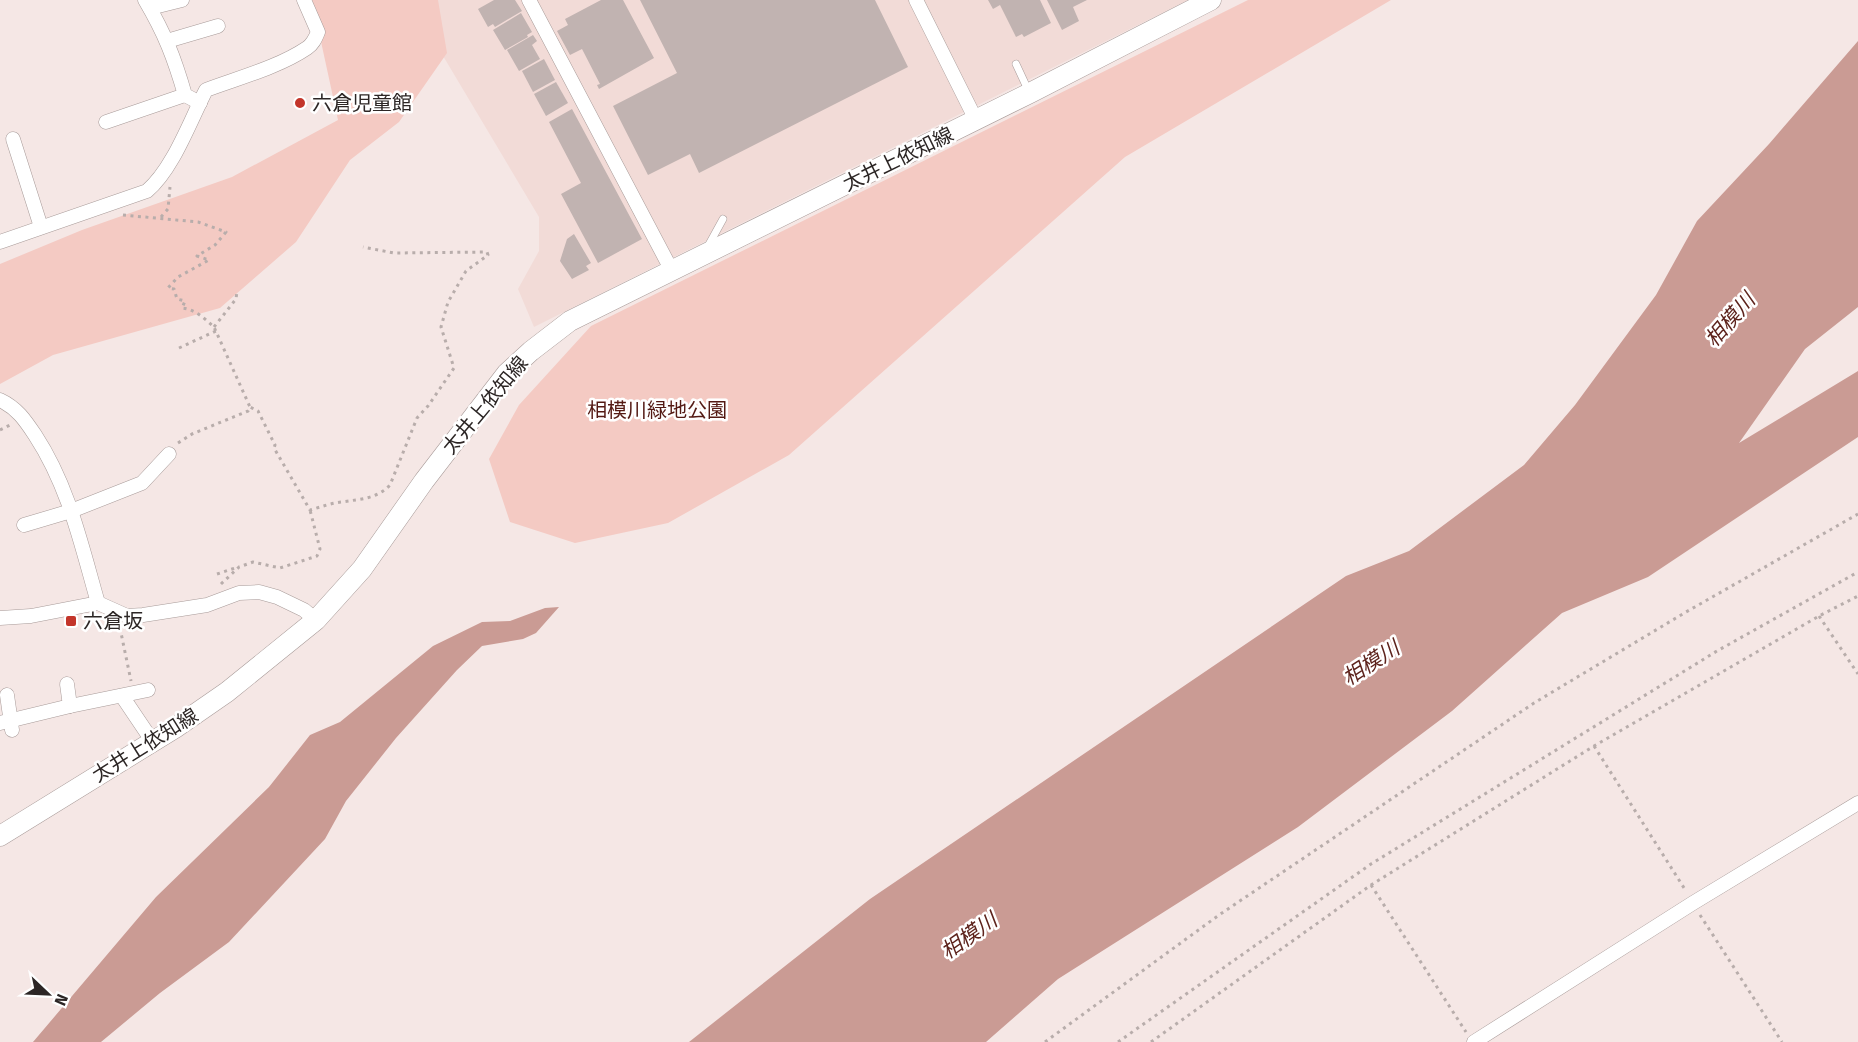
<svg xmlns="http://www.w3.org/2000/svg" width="1858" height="1042" font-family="'Fira Sans','Noto Sans JP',sans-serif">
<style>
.built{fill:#f2dbd7}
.green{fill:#f4cac3}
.water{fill:#ca9b94}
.building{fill:#c1b3b1}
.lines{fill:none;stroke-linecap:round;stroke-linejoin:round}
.lane-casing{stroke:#a89b99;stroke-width:8}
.street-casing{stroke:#a89b99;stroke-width:15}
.secondary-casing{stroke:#a89b99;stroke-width:21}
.path{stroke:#b8adab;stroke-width:3;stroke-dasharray:3 4.5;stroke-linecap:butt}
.lane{stroke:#fff;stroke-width:7}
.street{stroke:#fff;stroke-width:14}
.secondary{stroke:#fff;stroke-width:20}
.poi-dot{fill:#c3352a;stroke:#fff;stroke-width:2}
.labels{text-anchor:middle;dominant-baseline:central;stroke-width:5;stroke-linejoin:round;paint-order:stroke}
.poi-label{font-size:20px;fill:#2c2625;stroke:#fff;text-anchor:start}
.street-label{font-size:20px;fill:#2c2625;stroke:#fff}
.park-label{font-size:20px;fill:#541a14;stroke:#fff}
.water-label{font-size:21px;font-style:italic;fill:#5d231c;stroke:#fff}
</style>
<rect width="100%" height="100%" fill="#f5e7e5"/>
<polygon class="built" points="417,0 1188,0 534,327 518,289 539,251 539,217 424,24"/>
<g class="green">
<polygon points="312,0 438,0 447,53 399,122 350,160 296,242 220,308 53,355 0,384 0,264 82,230 232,177 338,120"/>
<polygon points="1248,0 1391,0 1125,157 789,455 668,523 575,543 510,522 489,459 519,405 591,326"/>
</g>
<g class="water">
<polygon points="1858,41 1858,307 1805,349 1739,443 1858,371 1858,437 1648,577 1562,613 1452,711 1298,827 1058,979 986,1042 689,1042 870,899 1346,576 1409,551 1524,465 1575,405 1656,295 1697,221 1769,144"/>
<polygon points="559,607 536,633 523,639 482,646 457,670 396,738 346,801 325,839 229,942 160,993 101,1042 33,1042 156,897 269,787 310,735 340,722 433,646 482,622 510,621 545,608"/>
</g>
<g class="building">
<polygon points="494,0 515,0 522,11 495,27 493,24 488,27 478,9"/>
<polygon points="601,0 623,0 654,58 599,89 597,85 600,84 582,49 570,55 557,31 568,25 565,19"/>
<polygon points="640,0 875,0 908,67 699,173 690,154 648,175 613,106 677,73"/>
<polygon points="988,0 1040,0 1051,23 1024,37 1022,34 1016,37 1000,5 993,9"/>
<polygon points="1047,0 1087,0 1073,7 1079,21 1062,30"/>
<polygon points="521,13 532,32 527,35 528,37 505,50 493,30"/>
<polygon points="533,35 537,41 532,45 540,59 519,71 507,50"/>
<polygon points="544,59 555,80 533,92 522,71"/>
<polygon points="556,82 568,103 546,116 534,94"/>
<polygon points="572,109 642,239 598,263 561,194 581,183 549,122"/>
<polygon points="574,234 591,263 586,266 589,270 572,279 560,261 567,239"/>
</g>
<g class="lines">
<g class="lane-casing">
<g id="lane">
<polyline points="1016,64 1029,92"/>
<polyline points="707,248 723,219"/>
</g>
</g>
<g class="street-casing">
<g id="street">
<path d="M145,0C165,34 174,57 185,95L200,103"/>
<polyline points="529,0 672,271"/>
<polyline points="916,0 976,120"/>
<polyline points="150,8 182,0"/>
<polyline points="167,41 218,26"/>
<polyline points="106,122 185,95"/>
<polyline points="13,139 41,227"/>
<path d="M0,242L147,191C173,169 190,121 206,90C238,78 279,67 307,48C313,44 315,39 318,32L304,0"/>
<path d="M0,400C17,408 25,420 35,435C69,487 81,544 98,603"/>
<polyline points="24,525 71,511 142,483 169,454"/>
<polyline points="0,618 31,616 98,603 127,616 143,615 207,605 239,593 259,592 277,597 304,610 316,620"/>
<polyline points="67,684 70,706"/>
<polyline points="7,695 12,730"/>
<polyline points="122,696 153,742"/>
<polyline points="0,723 70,706 148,690"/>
<polyline points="1474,1042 1693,903 1858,803"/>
</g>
</g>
<g class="secondary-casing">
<polyline id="secondary" points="0,836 175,728 227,692 316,620 362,569 424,481 507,373 531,351 570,321 1030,93 1211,0"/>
</g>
<g class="path">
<path d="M123,215L198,222L226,232L215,245L197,256L209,260L178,277L168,288L174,289L177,299L185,301L182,308C195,309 205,319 214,327L250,407"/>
<polyline points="161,217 168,209 170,187"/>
<polyline points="214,327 236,299 237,291"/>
<polyline points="179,348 216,331"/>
<polyline points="0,430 12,424"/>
<path d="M178,443L192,434L248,411L250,407L258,411L275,445L274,448L310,510C321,507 331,503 342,502C360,499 377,499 390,485L417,418L428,406L454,368L441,327L448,302L466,271L488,255L487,252L394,253L363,247"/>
<polyline points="217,574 238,567"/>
<polyline points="221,584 239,567 253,562 280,568 317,556 320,549 310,510"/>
<polyline points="1819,616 1858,674"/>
<polyline points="120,628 131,681"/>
<polyline points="1594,746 1686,891"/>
<polyline points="1371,885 1466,1032"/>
<polyline points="1700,915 1782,1042"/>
<polyline points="1045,1042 1219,915 1534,703 1686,612 1858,514"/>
<polyline points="1118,1042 1371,864 1717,651 1858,572"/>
<polyline points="1151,1042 1371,885 1594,746 1819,616 1858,596"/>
</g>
<use href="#lane" class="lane"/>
<use href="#street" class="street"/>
<use href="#secondary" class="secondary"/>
</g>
<g class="poi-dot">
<circle cx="300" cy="103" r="6"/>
<rect x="65" y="615" width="12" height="12" rx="3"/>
</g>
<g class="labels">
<g class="poi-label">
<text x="312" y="103">六倉児童館</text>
<text x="83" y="621">六倉坂</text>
</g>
<g class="street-label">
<text transform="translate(898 159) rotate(-26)">太井上依知線</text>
<text transform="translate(485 405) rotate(-50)">太井上依知線</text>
<text transform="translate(145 745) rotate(-32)">太井上依知線</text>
</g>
<g class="park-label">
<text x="657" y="410">相模川緑地公園</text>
</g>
<g class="water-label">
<text transform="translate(1730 320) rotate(-49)">相模川</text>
<text transform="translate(1371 663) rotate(-33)">相模川</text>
<text transform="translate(969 936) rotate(-35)">相模川</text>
</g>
</g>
<g transform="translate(48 994) rotate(113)" stroke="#ffffff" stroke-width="4.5" paint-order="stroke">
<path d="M0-4.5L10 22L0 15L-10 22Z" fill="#2c2625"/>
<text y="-9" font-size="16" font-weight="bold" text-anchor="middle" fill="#2c2625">N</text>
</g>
</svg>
